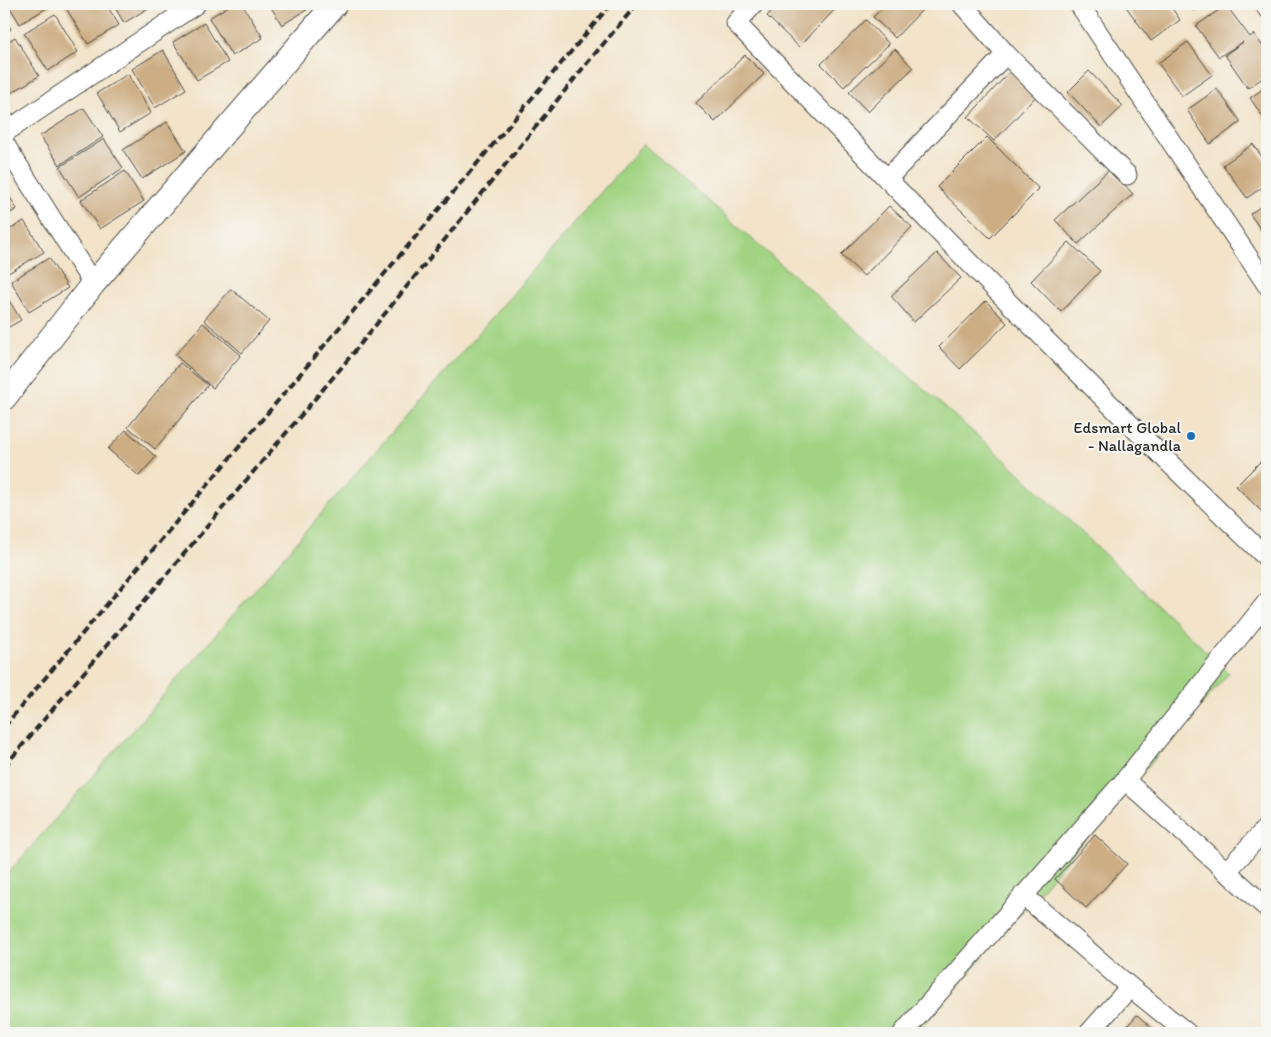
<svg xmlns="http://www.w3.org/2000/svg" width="1271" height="1037" font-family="Itim,sans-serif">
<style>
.green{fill:#a1d382;stroke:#667f56}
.building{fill:#ccad84}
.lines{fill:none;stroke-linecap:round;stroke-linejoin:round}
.minor-casing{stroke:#494743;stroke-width:21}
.tertiary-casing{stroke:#494743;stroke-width:26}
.minor{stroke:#fff;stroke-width:19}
.tertiary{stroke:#fff;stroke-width:24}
.rail{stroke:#2b2b2b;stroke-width:4;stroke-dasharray:8 4;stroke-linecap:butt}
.poi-dot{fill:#1f6fb2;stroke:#f6f6f2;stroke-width:2}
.labels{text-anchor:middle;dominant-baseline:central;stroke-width:4;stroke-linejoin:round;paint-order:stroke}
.poi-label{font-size:16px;fill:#2b2b2b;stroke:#f6f6f2;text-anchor:end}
</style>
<rect width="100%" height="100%" fill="#f6f6f2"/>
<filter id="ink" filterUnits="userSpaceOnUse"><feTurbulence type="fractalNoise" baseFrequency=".02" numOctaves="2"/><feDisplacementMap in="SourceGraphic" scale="10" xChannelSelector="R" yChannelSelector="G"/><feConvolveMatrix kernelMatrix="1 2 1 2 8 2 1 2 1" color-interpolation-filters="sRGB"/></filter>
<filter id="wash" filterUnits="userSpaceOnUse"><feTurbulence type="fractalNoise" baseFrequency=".0096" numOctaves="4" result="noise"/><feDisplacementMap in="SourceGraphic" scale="20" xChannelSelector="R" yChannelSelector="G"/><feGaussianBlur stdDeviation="1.12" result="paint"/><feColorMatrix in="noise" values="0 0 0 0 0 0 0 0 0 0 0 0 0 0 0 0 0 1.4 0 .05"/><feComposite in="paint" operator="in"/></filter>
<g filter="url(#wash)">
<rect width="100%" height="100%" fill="#f2e3c9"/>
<polygon class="green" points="643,144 1012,466 1229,673 917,1033 4,1033 4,878"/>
<g id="blocks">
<g class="building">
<polygon points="8,4 51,4 52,5 20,24"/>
<polygon points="67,4 106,4 119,25 88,44 64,5"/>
<polygon points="113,4 155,4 124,23"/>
<polygon points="232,4 242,4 263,38 232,56 209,18"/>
<polygon points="269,4 311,4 313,6 282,25"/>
<polygon points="779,4 840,4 799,47 767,16"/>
<polygon points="887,4 928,4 895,38 873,17"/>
<polygon points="1133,4 1169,4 1180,20 1151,41 1127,8"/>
<polygon points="1189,4 1205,4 1194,11"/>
<polygon points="1226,5 1250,37 1254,34 1267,52 1267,75 1248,88 1225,55 1243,42 1219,57 1196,26"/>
<polygon points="55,14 78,52 48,71 24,33"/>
<polygon points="4,16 11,29 4,33"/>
<polygon points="866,20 889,44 844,87 821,64"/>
<polygon points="204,23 228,62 197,80 173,42"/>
<polygon points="15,37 39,76 8,95 4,88 4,44"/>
<polygon points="1188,42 1212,75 1182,96 1158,63"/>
<polygon points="895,49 913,68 868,112 849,92"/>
<polygon points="163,50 186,89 155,108 132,69"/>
<polygon points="745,55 764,74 715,122 696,103"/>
<polygon points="1014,67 1041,91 994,141 968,117"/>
<polygon points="1089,71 1123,106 1101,127 1068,92"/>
<polygon points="128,74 151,113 120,132 97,93"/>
<polygon points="1267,86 1267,123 1250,98"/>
<polygon points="1217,89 1241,122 1210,144 1187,110"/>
<polygon points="84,108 103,137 60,165 40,136"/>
<polygon points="167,122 186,151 142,179 123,150"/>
<polygon points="987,137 1039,189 990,238 937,187"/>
<polygon points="104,139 123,168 79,197 60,167"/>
<polygon points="1253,144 1267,164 1267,184 1247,198 1223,165"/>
<polygon points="1110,169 1133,194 1078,244 1055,220"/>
<polygon points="125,171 144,201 100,229 81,200"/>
<polygon points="4,187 17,209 4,217"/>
<polygon points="1267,202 1267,239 1250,214"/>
<polygon points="889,206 912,227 864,276 841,255"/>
<polygon points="24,221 44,252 5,275 4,233"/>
<polygon points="1069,242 1100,271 1061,312 1031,281"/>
<polygon points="937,253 961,278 914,322 891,296"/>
<polygon points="49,258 68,288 29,312 11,281"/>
<polygon points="231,289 269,321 242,353 204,320"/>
<polygon points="4,292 21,320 4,330"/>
<polygon points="986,301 1007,323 960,369 939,347"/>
<polygon points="203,323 241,355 213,388 175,355"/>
<polygon points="180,363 208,385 155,449 128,427"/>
<polygon points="126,430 156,457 139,476 108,449"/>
<polygon points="1266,456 1267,457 1267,517 1236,486"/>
<polygon points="1095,835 1127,864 1086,908 1055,879"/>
<polygon points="1137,1015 1158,1033 1121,1033"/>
</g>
</g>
</g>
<g filter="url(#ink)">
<use href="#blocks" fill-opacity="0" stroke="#494743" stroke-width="1"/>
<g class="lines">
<g class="minor-casing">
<g id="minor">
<path d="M754,4L736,23C911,204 1086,384 1267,558"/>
<polyline points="962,4 1006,54 1127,175"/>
<polyline points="1079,4 1267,285"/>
<polyline points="1264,4 1267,8"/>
<polyline points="4,133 196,4"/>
<polyline points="4,143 93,284"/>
<polyline points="887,179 1006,54"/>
<polyline points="1125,780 1267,908"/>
<polyline points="1226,872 1267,827"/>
<polyline points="1023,895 1130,987 1187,1033"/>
<polyline points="903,1033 1125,780 1267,602"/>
<polyline points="1089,1033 1130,987"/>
</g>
</g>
<g class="tertiary-casing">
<polyline id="tertiary" points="4,398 93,284 335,4"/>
</g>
<use href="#minor" class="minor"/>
<use href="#tertiary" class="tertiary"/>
<g class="rail">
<polyline points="4,727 611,4"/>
<polyline points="4,767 341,368 588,62 637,4"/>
</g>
</g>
</g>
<circle class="poi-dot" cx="1191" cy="436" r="5"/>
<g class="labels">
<g class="poi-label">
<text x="1181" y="427">Edsmart Global<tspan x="1181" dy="18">- Nallagandla</tspan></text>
</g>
</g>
<rect width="1271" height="1037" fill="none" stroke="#f6f6f2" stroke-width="20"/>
</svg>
